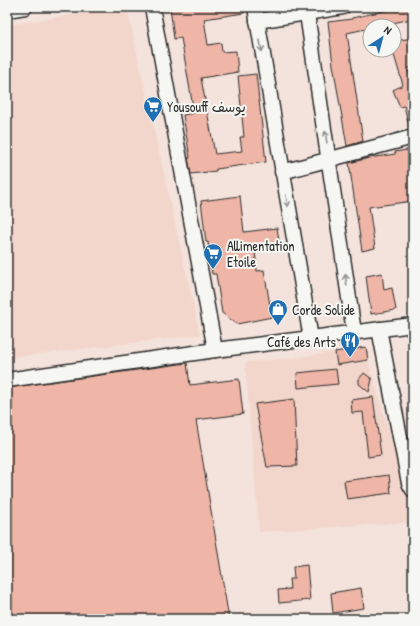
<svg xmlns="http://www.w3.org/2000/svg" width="420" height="626" font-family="'Patrick Hand','Playpen Sans Arabic',sans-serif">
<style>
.built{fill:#f2d6cc}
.building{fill:#efb6a7;stroke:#2b2b2b}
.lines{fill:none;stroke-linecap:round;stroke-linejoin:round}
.minor-casing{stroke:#2b2b2b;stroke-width:17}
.minor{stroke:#f6f6f2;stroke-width:14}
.oneway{stroke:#90908e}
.labels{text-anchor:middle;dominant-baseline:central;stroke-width:4;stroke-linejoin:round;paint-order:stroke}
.poi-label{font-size:14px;fill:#2b2b2b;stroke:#f6f6f2;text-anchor:start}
</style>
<rect width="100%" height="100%" fill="#f4e3dc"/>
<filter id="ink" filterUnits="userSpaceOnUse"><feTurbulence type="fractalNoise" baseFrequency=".025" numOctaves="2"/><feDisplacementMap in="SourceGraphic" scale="8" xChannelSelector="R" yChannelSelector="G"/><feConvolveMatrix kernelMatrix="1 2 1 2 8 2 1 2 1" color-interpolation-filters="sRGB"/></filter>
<g filter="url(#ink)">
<g class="built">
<polygon points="122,7 127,7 200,335 7,358 7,25"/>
<polygon points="366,347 368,360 413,514 413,522 259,532 245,362 292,358"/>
</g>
<g class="building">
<polygon points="170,7 243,7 244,13 204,19 208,45 221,43 222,52 236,51 238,72 201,78 215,154 242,151 240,137 244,137 238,76 256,74 266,162 216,169 216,171 191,174 188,158 190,158 183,115 194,113 181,38 174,39"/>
<polygon points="402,7 408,7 411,19 379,26 370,26 370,28 347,33 363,141 347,146 333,65 328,22 352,19 352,18"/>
<polygon points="413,38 413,67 407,69 413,81 413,125 409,126 404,106 400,107 393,90 403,85 394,55 394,41"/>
<polygon points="413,149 413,201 369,207 375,248 362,251 349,163 369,158 395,154 395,152"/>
<polygon points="240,196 244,232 277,228 280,247 255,250 257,271 264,270 272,317 237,324 222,313 216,274 212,274 208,242 206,242 201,201"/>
<polygon points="382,273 384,290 392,288 396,310 371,314 366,276"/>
<polygon points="366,347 368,360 337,365 335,352"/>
<polygon points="187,363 190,385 239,379 243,414 196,420 229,619 7,619 7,388"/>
<polygon points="336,369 338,384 298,388 297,373"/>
<polygon points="364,373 372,379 369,392 359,384 359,379"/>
<polygon points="373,397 381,455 368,457 363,412 352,413 351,400"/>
<polygon points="294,399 297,466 267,467 255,404"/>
<polygon points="389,475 391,493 347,499 344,481"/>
<polygon points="307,565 310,600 279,603 278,590 290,589 289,579 294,579 293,567"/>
<polygon points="361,588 364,608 333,613 331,593"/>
</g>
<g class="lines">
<g class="minor-casing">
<g id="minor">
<polyline points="152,7 215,350"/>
<polyline points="255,7 311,339"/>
<polyline points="306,7 354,332"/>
<polyline points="7,10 25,7"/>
<polyline points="257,21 343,7"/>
<polyline points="282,172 413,137"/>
<polyline points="379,329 409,483 413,490"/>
<polyline points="7,380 215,350 413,325"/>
</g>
</g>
<use href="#minor" class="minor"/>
</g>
<defs><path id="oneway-shaft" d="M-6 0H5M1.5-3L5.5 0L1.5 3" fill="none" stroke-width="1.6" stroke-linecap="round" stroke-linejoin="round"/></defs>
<g class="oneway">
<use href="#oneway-shaft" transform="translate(261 46) rotate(80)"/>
<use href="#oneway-shaft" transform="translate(326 137) rotate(-99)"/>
<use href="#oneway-shaft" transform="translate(287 201) rotate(80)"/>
<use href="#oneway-shaft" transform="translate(346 280) rotate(-98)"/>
</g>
</g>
<defs>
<g id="supermarket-pin" transform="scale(1)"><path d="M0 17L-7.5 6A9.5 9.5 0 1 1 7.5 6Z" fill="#1f6fb2" stroke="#f6f6f2"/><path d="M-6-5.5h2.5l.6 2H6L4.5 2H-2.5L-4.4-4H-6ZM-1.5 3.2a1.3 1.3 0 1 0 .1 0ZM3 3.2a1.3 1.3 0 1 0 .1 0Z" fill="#fff"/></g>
<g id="shop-pin" transform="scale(1)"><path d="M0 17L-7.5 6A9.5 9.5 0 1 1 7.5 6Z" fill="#1f6fb2" stroke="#f6f6f2"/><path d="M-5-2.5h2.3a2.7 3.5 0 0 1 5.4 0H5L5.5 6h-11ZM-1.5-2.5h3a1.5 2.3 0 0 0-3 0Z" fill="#fff"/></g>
<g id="restaurant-pin" transform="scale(1)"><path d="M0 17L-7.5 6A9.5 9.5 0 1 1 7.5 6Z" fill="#1f6fb2" stroke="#f6f6f2"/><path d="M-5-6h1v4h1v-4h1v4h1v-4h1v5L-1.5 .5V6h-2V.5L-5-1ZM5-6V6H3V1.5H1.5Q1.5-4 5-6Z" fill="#fff"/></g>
</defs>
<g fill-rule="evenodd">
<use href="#supermarket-pin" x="153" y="106"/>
<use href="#supermarket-pin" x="213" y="253"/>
<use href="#shop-pin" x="278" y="309"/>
<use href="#restaurant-pin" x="350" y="341"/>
</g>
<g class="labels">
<g class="poi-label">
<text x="167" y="106">Yousouff يوسف</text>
<text x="227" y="245">Allimentation<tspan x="227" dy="16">Etoile</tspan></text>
<text x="292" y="309">Corde Solide</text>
<text x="336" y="341" text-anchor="end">Café des Arts</text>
</g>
</g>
<rect width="420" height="626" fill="none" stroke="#f6f6f2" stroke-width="24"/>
<rect x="12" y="12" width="396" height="602" fill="none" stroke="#2b2b2b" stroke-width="1.5" filter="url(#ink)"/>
<g transform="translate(382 38) rotate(36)"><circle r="19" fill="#f6f6f2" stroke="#a5a5a2"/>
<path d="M0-3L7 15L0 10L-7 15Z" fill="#1f6fb2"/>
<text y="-6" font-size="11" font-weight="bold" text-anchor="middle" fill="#2b2b2b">N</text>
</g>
</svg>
